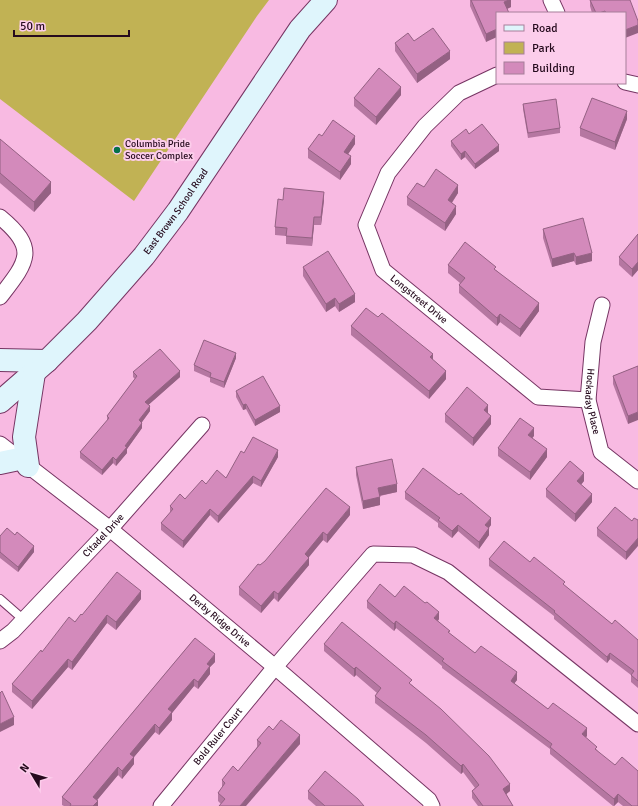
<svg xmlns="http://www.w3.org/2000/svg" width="638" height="806" font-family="Signika,sans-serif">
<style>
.green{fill:#c1b254}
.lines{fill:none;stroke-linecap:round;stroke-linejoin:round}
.service-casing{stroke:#763563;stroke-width:10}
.minor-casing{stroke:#763563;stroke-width:17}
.secondary-casing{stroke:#763563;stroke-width:24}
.service{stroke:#fff;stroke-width:8}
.minor{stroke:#fff;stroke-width:15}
.secondary{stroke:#dff5fc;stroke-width:22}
.wall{fill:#b577a1}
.shaded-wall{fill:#946183}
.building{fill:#d38abb;stroke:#946183}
.poi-dot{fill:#057149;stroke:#fccdeb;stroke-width:1.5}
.labels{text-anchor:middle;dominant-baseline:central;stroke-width:4;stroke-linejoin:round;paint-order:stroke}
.poi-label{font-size:10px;fill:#260b1e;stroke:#fccdeb;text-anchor:start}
.street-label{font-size:10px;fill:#260b1e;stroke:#fccdeb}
</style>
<rect width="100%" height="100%" fill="#f8bae2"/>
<polygon class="green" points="0,0 269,0 257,16 134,201 0,99"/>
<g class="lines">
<g class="service-casing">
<polyline id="service" points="0,599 24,620"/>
</g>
<g class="minor-casing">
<g id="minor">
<polyline points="551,0 557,13"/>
<path id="s1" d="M497,75L459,93L425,126L388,173L366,225L383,270L538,397L588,400"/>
<polyline points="625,82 638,85"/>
<path d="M0,217C39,249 27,262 0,297"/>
<path id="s2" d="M602,305L593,342L588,400L601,452L638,481"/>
<path id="s3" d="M0,444L110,529L275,667L429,800L432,806"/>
<path id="s4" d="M0,641L13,631L110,529L202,425"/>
<path id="s5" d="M161,806L275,667L373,554L413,555L448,572L638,724"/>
</g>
</g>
<g class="secondary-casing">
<g id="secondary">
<polyline points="0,360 47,361"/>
<path id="s6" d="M0,402L47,361L87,321L144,256L178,211L300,29L326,0"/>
<polyline points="0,463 19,459"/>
<polyline points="28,466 24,437 34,373"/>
</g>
</g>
<use href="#service" class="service"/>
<use href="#minor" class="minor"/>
<use href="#secondary" class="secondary"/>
</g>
<g class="wall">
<polygon points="470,0 511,0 511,7 507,9 486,42 470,6"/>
<polygon points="590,0 630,0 625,13 592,13 590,6"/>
<polygon points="414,41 450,59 417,83 395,51 395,43"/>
<polygon points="401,95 376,125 354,106 354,98"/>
<polygon points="523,104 560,128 560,133 528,138 523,109"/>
<polygon points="627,119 615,150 580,136 580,128"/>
<polygon points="469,134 499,151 475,169 465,157 461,160 451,146 451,141"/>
<polygon points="322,136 355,144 348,154 351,164 340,180 308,158 308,149"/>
<polygon points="0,139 51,193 34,212 0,183"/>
<polygon points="424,187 458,193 452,203 456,214 445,231 407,205 407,197"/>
<polygon points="283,200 324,200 321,225 314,225 312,246 286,244 286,236 275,235 275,227"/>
<polygon points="543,229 592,261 576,265 574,261 552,267 543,238"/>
<polygon points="638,234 638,270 632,277 619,265 619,257"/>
<polygon points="448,265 496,270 539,311 520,337 500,322 497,326 459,293 459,285 460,283 448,273"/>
<polygon points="303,267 355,302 339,312 335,306 326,312 303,276"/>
<polygon points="378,317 433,360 446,379 429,399 351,335 351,326"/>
<polygon points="236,358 224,388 210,382 210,378 194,371 194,365"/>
<polygon points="638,366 628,424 613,384 613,376"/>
<polygon points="133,372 180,377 148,405 150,411 142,422 142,428 127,449 127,453 116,466 113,463 102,475 80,458 80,452 107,421 107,416 135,379 133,377"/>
<polygon points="236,391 280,412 255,426 246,409 243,410 236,397"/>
<polygon points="488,413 491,424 473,446 445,422 445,414"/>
<polygon points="534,436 532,438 547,457 530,480 498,456 498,448"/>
<polygon points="244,453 278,457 261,487 253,483 218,523 210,515 183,548 161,530 161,523 170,513 170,506 185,499 206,484 226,478"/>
<polygon points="356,467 397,492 380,496 380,505 363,509 356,475"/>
<polygon points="584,481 581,485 592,502 575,522 546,497 546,489"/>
<polygon points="405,492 491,525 489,528 489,535 479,549 458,531 452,538 438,527 438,523 405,499"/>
<polygon points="350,515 327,543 323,540 308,557 309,565 278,602 274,598 261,613 239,595 239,587"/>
<polygon points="632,521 626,560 597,536 597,528"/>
<polygon points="0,536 34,552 18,572 0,558"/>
<polygon points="489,559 530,562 565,586 612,624 638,640 638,688 631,682 631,675 610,659 607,663 554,619 554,616 489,566"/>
<polygon points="395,597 439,619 438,621 450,634 475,653 517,680 514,683 548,709 587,736 585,737 597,750 638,806 623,806 618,802 614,806 613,806 550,754 550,749 442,668 442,666 396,628 394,631 367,608 367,601"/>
<polygon points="141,599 116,630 107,623 72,670 68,667 32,709 12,692 12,684 42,652 82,615"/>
<polygon points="195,638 215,662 210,667 210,674 198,689 194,686 172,713 172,720 159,735 155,732 134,757 134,764 122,779 118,775 97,800 98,806 64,806 62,805 62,797"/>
<polygon points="324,644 412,685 510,791 506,794 513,806 478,806 472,798 472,791 475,788 463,772 461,774 426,743 375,703 375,696 377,693 356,675 354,677 324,651"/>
<polygon points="273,730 300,744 221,804 218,801 218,793 222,788 222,780 238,771 257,747 257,740"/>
<polygon points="308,791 364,806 316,806 308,799"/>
</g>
<g class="shaded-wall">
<polygon points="509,0 511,0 511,7 504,10 504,2"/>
<polygon points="638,25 638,33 625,38 625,30"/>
<polygon points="497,29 497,37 486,42 486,34"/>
<polygon points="450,51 450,59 417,83 417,74"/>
<polygon points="401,87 401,95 376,125 376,117"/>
<polygon points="627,111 627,119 615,150 615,142"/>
<polygon points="355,136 355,144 344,160 344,152"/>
<polygon points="499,145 499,151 475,169 475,164"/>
<polygon points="465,151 465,157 461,160 461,154"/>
<polygon points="351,156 351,164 340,180 340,172"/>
<polygon points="51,182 51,193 34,212 34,202"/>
<polygon points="458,185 458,193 448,208 448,200"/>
<polygon points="324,192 324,200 321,225 321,217"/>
<polygon points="456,206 456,214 445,231 445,223"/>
<polygon points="314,217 314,225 312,246 312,238"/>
<polygon points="574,253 574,261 552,267 552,259"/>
<polygon points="592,253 592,261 576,265 576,257"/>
<polygon points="638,262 638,270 632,277 632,269"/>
<polygon points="355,294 355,302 339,312 339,304"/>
<polygon points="335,298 335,306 326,312 326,304"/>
<polygon points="539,303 539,311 520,337 520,329"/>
<polygon points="500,314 500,322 497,326 497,318"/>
<polygon points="236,353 236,358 224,388 224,382"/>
<polygon points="433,354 433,362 430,357"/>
<polygon points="180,371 180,377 145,408 145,402"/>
<polygon points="446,371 446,379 429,399 429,391"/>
<polygon points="246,404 246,409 243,410 243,405"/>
<polygon points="488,405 488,413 484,418 484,410"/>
<polygon points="150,406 150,411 139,426 139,420"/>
<polygon points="280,406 280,412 255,426 255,420"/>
<polygon points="638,412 638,420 628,424 628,416"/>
<polygon points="491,416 491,424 473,446 473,438"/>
<polygon points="142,423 142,428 127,449 127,453 116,466 116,460 125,446"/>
<polygon points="534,428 534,436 528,443 528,435"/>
<polygon points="547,449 547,457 530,480 530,472"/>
<polygon points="278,450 278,457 261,487 261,481"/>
<polygon points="113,457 113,463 102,475 102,470"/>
<polygon points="584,473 584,481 577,489 577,481"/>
<polygon points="253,476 253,483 218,523 218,516"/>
<polygon points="397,484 397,492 378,496 378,488"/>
<polygon points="592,494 592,502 575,522 575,514"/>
<polygon points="380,497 380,505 363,509 363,501"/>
<polygon points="350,507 350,515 327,543 327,535"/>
<polygon points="210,509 210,515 183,548 183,541"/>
<polygon points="491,518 491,525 485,532 485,525"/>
<polygon points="458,525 458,531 452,538 452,531"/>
<polygon points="489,528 489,535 479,549 479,542"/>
<polygon points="323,532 323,540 305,562 305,554"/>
<polygon points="638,538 638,546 626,560 626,552"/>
<polygon points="34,546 34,552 18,572 18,567"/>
<polygon points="309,558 309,565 278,602 278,594"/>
<polygon points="141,591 141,599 116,630 116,622"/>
<polygon points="274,591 274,598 261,613 261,606"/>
<polygon points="439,612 439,619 434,626 434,618"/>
<polygon points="107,615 107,623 72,670 72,662"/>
<polygon points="396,621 396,628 394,631 394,624"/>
<polygon points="610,653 610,659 607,663 607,657"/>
<polygon points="215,654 215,662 210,667 210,674 198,689 198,682 207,664"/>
<polygon points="68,659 68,667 32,709 32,701"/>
<polygon points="356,667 356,675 354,677 354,669"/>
<polygon points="517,672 517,680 511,688 511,681"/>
<polygon points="194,679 194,686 172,713 172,720 159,735 159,728 168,709"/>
<polygon points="14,717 14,725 0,732 0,724"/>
<polygon points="155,724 155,732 134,757 134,764 122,779 122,771 130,754"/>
<polygon points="587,728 587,736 582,742 582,734"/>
<polygon points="300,735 300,744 246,806 240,806"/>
<polygon points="463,764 463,772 461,774 461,766"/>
<polygon points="118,767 118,775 93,805 93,797"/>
<polygon points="510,784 510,791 503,797 503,789"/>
<polygon points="618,794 618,802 614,806 614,799"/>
<polygon points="98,801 98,806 93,806"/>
</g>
<g class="building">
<polygon points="471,0 509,0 504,2 509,13 497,13 497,29 486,34"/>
<polygon points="590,0 630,0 638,21 638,25 625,30 625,13 606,13 605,11 599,13 596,13"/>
<polygon points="433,28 450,51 417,74 395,43 408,33 414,41"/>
<polygon points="379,68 401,87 376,117 354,98"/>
<polygon points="592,98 627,111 615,142 580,128"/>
<polygon points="556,99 560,128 528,133 523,104"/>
<polygon points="333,120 355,136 344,152 351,156 340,172 308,149 319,134 322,136"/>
<polygon points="482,124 499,145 475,164 465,151 461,154 451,141 466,129 469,134"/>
<polygon points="0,139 51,182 34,202 0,173"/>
<polygon points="436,169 458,185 448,200 456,206 445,223 407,197 417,183 424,187"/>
<polygon points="284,188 324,192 321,217 314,217 312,238 286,236 287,228 275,227 278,199 283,200"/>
<polygon points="583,218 592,253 576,257 574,253 552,259 543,229"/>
<polygon points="638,234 638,262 632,269 619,257"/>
<polygon points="465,242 496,267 494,269 539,303 520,329 500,314 497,318 459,285 465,278 448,265"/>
<polygon points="328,251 355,294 339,304 335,298 326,304 303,267"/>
<polygon points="366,308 378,317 382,313 433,354 430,357 446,371 429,391 351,326"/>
<polygon points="204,340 236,353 224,382 210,377 211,373 194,365"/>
<polygon points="160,349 180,371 145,402 150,406 139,420 142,423 125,446 127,447 116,460 113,457 102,470 80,452 109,418 107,416 137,376 133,372"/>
<polygon points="638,366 638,412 628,416 613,376"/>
<polygon points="263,376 280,406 255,420 246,404 243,405 236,391"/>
<polygon points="467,387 488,405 484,410 491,416 473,438 445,414"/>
<polygon points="520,418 534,428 528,435 547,449 530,472 498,448"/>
<polygon points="253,437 278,450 261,481 253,476 218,516 210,509 183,541 161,523 173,509 170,506 180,494 185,499 202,480 206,484 217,470 226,478 241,451 244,453"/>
<polygon points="392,459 397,484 378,488 380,497 363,501 356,467"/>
<polygon points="570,461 584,473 577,481 592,494 575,514 546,489"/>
<polygon points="423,468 459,495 461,493 491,518 485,525 489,528 479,542 458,525 452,531 438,520 440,518 405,492"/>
<polygon points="326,488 350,507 327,535 323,532 305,554 309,558 278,594 274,591 261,606 239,587 258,564 260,565 265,561"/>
<polygon points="615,507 632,521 634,518 638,520 638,538 626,552 597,528"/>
<polygon points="7,528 15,535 17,532 34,546 18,567 0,552 0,536"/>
<polygon points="504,541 530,562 534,557 565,582 563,584 612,624 615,620 638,640 638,681 631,675 634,671 610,653 607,657 554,612 555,611 489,559"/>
<polygon points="117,572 141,591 116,622 107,615 72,662 68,659 32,701 12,684 41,650 42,652 69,617 75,622 81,614 82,615"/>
<polygon points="380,584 395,597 404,586 425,603 427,602 439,612 434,618 450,631 448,632 475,653 481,646 517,672 511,681 548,709 553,703 587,728 582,734 597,747 595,749 615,765 622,757 638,771 638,806 632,806 618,794 614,799 550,747 552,744 442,661 444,659 396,621 394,624 367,601"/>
<polygon points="342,622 412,680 409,683 441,709 489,756 510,784 503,789 513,806 483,806 472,791 479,785 463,764 461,766 426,735 375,696 381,688 356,667 354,669 324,644"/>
<polygon points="195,638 215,654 207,664 210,666 198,682 194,679 168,709 172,712 159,728 155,724 130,754 134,757 122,771 118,767 93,797 98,801 93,806 70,806 71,804 62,797"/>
<polygon points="2,691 14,717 0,724 0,693"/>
<polygon points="281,720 300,735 240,806 219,806 225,799 218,793 225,783 222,780 233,766 238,771 261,743 257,740 269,726 273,730"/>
<polygon points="325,771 358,799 364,806 325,806 308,791"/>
</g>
<circle class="poi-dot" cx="117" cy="150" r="4"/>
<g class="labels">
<g class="poi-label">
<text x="125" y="144">Columbia Pride<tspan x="125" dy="12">Soccer Complex</tspan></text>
</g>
<g class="street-label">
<text stroke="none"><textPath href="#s6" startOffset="260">East Brown School Road</textPath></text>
<text stroke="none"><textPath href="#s1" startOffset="300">Longstreet Drive</textPath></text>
<text stroke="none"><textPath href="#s2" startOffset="98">Hockaday Place</textPath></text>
<text stroke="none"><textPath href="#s4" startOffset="148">Citadel Drive</textPath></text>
<text stroke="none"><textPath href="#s3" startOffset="282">Derby Ridge Drive</textPath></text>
<text stroke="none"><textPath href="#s5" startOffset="90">Bold Ruler Court</textPath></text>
</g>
</g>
<rect x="496" y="12" width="130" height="72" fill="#fccdeb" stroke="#a67f99"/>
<rect x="504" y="25" width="20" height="6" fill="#dff5fc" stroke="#a67f99"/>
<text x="532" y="32" font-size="12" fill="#260b1e">Road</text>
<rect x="504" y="42" width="20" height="12" fill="#c1b254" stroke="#a67f99"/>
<text x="532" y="52" font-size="12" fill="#260b1e">Park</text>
<rect x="504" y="62" width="20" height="12" fill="#d38abb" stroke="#a67f99"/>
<text x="532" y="72" font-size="12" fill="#260b1e">Building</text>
<g transform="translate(32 774) rotate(308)" stroke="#fccdeb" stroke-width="3" paint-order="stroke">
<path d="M0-3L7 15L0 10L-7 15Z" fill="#260b1e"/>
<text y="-6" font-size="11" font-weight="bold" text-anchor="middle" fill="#260b1e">N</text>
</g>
<path d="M14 30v6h115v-6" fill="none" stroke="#260b1e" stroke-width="2"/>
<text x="20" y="30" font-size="12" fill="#260b1e" stroke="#fccdeb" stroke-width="3" paint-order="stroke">50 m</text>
</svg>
